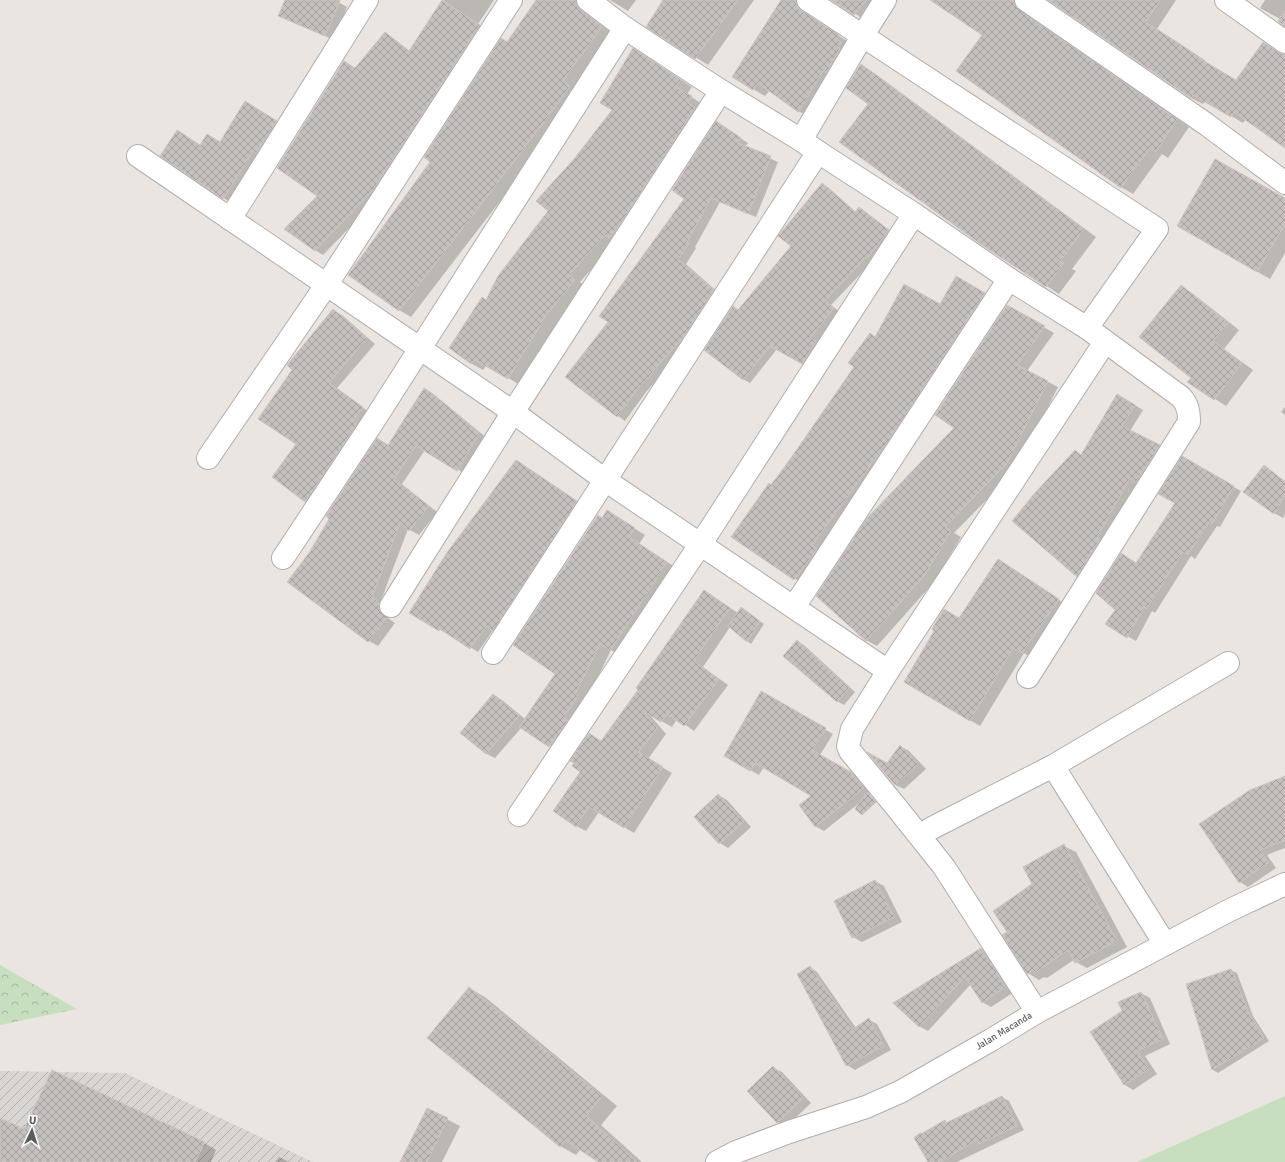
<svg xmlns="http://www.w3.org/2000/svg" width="1285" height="1162" font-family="Signika,sans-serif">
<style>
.industrial{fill:url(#industrial-furrows)}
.green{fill:#c7dfbe}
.park{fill:url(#park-crowns)}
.shadow{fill:#0003}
.building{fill:url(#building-cross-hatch);stroke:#cec5bf}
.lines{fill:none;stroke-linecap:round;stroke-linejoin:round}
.minor-casing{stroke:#acafb1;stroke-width:24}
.minor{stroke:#fff;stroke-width:22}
.labels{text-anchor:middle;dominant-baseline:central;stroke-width:3.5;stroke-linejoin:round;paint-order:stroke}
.street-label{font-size:10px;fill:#595d5f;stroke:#fff}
</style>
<defs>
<pattern id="industrial-furrows" width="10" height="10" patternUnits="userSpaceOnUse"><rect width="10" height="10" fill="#d9d5d2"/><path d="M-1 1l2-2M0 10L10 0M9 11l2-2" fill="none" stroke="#b3b0ae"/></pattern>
<pattern id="park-crowns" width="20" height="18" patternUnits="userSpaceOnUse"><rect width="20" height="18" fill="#c7dfbe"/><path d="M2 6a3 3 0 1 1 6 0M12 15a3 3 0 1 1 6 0" fill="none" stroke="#a5b89e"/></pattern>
<pattern id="building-cross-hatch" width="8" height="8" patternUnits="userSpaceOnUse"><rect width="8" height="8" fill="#c5c0bd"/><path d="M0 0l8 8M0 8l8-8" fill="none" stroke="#a39f9d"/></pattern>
</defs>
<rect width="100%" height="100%" fill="#eae5e0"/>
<polygon class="industrial" points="0,1071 125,1073 313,1162 0,1162"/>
<polygon class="green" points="1285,1096 1285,1162 1137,1162"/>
<polygon class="park" points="0,965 77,1009 0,1025"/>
<g class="shadow">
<polygon points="286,0 334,0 347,7 334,40 288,20 280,15"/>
<polygon points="444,0 494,0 478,24 487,30 380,196 323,255 315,250 318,195 356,69 385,33 410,51"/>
<polygon points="538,0 590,0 588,13 592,18 613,34 556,128 411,317 399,310 431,162 507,43"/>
<polygon points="610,0 636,0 628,11"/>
<polygon points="664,0 754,0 708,65 648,27"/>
<polygon points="782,0 809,0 807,6 809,14 813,19 850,43 810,117 798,111 770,90 765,96 753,89"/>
<polygon points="833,0 884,0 867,21"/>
<polygon points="932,0 1027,0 1026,13 1031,18 1189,127 1168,158 1162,154 1133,194 1121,187 983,34"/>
<polygon points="1050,0 1176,0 1157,29 1206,61 1205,62 1237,81 1264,43 1282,55 1285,55 1285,146 1246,119 1243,123 1206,101 1203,104 1191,98"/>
<polygon points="1265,0 1285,0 1285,25 1280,19 1260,8"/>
<polygon points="645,56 692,87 687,94 702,104 616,241 580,282 586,287 559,320 520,385 487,365 483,370 472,364 451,348 487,301 549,211 575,159 613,109"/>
<polygon points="861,65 873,72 1096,237 1072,269 1076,271 1059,294 982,244 869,103"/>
<polygon points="253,107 284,126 231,202 223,198 220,143"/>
<polygon points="724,127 748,143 745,147 778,162 756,217 720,202 695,247 696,248 686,264 721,295 689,343 646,392 625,421 618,416 566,377 609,322 685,199"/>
<polygon points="822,184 829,188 856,212 859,209 895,234 874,260 831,305 841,313 817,343 822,346 810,367 777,349 750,383 743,379 739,311 792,245"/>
<polygon points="1285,199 1285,253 1270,279 1178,226"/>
<polygon points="956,278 992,298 803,584 733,536 771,486 876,338 940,305"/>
<polygon points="1181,287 1192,293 1239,330 1224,349 1253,370 1226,406 1189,382 1192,378"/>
<polygon points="1007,306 1054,333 1027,371 1058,387 1017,469 954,533 961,537 934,582 877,646 866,640"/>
<polygon points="333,311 342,315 375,344 337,388 370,413 314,506 273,477 297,444 294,370"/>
<polygon points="433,394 442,401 488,439 467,475 425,450 402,484 437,512 419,535 408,529 380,603 388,608 388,618 395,623 378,646 369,641 289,582 388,446"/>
<polygon points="1118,395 1143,410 1130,431 1167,450 1145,486 1138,482 1085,580 1077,576 1076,452 1082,455"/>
<polygon points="1285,407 1285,415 1281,412"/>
<polygon points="1182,458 1241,491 1220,527 1217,526 1195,559 1191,556 1155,613 1152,611 1136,641 1106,624 1116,610 1137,564 1177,503"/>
<polygon points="516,461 584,506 501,634 493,630 478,652 448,633 447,634 411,613"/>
<polygon points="1264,466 1285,481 1285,514 1283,518 1274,513"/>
<polygon points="618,518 645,535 639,544 678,569 621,656 611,650 561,752 522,727 495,758 487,754 461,732 494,695 502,700 525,719 556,674 602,519"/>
<polygon points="1008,567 1068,606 1032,658 1024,653 980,726 905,682"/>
<polygon points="704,591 738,613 745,611 764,624 751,644 730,627 703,667 728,685 694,731 677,719 672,727 649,714 666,734 648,759 672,773 634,833 599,812 586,831 576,826 602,742 640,690"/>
<polygon points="797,641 804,645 855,692 844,705 837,701"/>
<polygon points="761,693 833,734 820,755 859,777 872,793 824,831 815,826 813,796 764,767 759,775 725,756"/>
<polygon points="900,746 909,751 926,769 904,789 895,785 887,765"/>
<polygon points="1285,778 1285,848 1267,855 1276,868 1248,887 1240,882"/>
<polygon points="718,795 727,800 751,827 728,848 720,843 695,817"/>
<polygon points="1064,846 1076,852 1127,947 1087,968 1076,962 1075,959 1047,978 1044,977 1039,980 1028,973 1009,932"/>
<polygon points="875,881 884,886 902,922 862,942 853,937"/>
<polygon points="981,949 990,954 1014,992 991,1007 982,1002 971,984 928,1031 919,1026"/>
<polygon points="810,967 817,972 856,1028 869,1020 877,1024 891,1050 855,1070 847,1065"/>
<polygon points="1231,970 1237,973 1253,1016 1269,1041 1218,1073 1213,1070 1187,984"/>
<polygon points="469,988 485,997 617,1106 601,1125 642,1162 599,1162 581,1149 576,1155 560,1146"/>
<polygon points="1141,993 1150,998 1170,1044 1145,1056 1157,1074 1133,1090 1125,1085 1091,1032 1124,1011"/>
<polygon points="773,1068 782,1072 811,1103 786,1127 778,1122"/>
<polygon points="1002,1097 1009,1101 1024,1130 957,1162 929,1162 914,1137 920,1133 923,1134 945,1121 948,1123"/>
<polygon points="427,1109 460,1126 442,1162 401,1162"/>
<polygon points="0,1119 24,1131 204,1143 216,1150 211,1162 0,1162"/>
<polygon points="279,1157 289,1162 275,1162"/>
</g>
<g class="building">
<polygon points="285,0 340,0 325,36 278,16"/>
<polygon points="442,0 480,25 372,191 315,251 284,229 317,196 277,168 344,61 355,68 385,32 409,51"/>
<polygon points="536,0 576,0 577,5 580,10 602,26 563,81 570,86 545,121 399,311 348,275 430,162 424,157 501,38 507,42"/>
<polygon points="663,0 738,0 695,59 646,27"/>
<polygon points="781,0 796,0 797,6 801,10 839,35 836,39 841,42 838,47 840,49 826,73 823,71 798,112 758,83 753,90 732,77"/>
<polygon points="831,0 867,0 854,15"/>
<polygon points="930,0 1014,0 1015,6 1019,10 1177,119 1156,152 1150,148 1121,188 956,71 982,35"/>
<polygon points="1048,0 1160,0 1146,22 1195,54 1194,55 1236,80 1263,42 1278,52 1285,54 1285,148 1234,112 1231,117 1193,95 1191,98"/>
<polygon points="1285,11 1285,27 1278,21"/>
<polygon points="633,48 681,80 676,87 692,96 688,103 695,108 617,229 609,238 605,235 569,275 575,280 547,314 508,379 475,360 471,364 449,348 482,297 486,300 498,276 548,211 536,201 574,159 612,110 600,103"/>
<polygon points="861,64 1084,229 1060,261 1064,263 1046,287 982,245 839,142 868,104 846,88"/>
<polygon points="245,101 277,121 256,153 253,151 223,199 160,156 177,130 200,145 207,134 220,142"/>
<polygon points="716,121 741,138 738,143 771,156 748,214 711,198 687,242 689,243 678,259 714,290 682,339 652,372 653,373 638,388 617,417 565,377 608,322 599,316 684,199 672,190"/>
<polygon points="1215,159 1285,198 1285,224 1257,272 1177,226"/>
<polygon points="822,183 855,212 859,207 889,230 868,257 867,256 825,301 834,308 810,338 816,341 802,364 770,346 743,380 704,350 733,306 738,310 791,246 778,236"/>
<polygon points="956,276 985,293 889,440 812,545 817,549 794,580 731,537 769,483 771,485 791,458 854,367 848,363 870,333 875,337 904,284 940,304"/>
<polygon points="1181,285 1228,323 1213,341 1242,363 1214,400 1187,382 1191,378 1139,337"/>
<polygon points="1007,305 1045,326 1017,365 1048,381 1007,463 945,527 951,531 924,576 866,641 816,596 867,518 954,428 935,415"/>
<polygon points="333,309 367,338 329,383 363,407 353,421 357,424 305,502 272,477 296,444 258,419 292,370 287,365"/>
<polygon points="424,388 433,394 479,433 457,471 416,446 394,479 429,506 409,531 400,523 372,597 379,602 379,606 380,611 387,617 368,642 287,582 309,553 329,519 326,516 377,438 388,445"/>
<polygon points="1117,394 1135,405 1122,426 1160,445 1136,482 1130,478 1097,538 1100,539 1077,577 1012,521 1034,494 1075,450 1081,455"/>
<polygon points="1182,456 1234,486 1212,524 1209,522 1187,555 1183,552 1146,609 1144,607 1127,638 1105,624 1115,610 1096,593 1121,553 1136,563 1175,503 1158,494"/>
<polygon points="516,460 577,501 493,631 486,626 470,649 440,629 439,631 409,613 446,554"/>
<polygon points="1264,465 1285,482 1285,495 1274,514 1243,492"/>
<polygon points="607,510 635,528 629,537 667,562 610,651 600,644 575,694 578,696 564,717 568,720 549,747 519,727 555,674 513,645 598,515 602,518"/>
<polygon points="998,559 1059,599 1022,653 1013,648 970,721 904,682 934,631 932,629 944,609 959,618"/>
<polygon points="704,590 730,608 694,661 719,679 684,726 667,714 661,722 643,711 657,728 639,752 663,767 624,828 589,807 576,827 553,811 580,772 572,766 574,763 570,761 589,733 601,741 638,690 636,688"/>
<polygon points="741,607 760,621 747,642 728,626"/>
<polygon points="797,640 849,688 837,702 783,656"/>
<polygon points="761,691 826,728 812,750 849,771 850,771 864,788 815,827 799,805 811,796 755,763 750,771 724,756"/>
<polygon points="493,694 519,716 486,754 460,733"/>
<polygon points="900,745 918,764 895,785 867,752 887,763"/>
<polygon points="1285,776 1285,840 1260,850 1268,863 1239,883 1199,824 1250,790"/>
<polygon points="867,792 876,802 862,815 855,809"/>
<polygon points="718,794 744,822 719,844 694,817"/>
<polygon points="1064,844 1117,941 1075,963 1068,950 1035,973 1033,970 1027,974 1002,935 1007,932 993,911 1032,884 1023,867"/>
<polygon points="875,880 894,917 852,938 834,901"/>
<polygon points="981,948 1006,987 982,1003 965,977 919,1027 893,1003"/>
<polygon points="810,966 853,1029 869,1018 884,1046 846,1066 797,974"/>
<polygon points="1231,969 1248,1011 1264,1038 1212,1070 1186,984"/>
<polygon points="469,987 602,1096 586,1116 637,1162 598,1162 565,1140 560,1147 427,1038"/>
<polygon points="1141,992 1163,1039 1137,1051 1149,1069 1124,1085 1090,1032 1122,1011 1118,1002"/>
<polygon points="773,1066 803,1098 777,1123 747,1091"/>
<polygon points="52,1070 205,1142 195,1162 0,1162 0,1118 24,1129"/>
<polygon points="1002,1096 1017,1126 979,1144 977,1140 940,1162 928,1162 914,1138 945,1120 946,1123"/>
<polygon points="427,1108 448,1118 427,1162 400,1162"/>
</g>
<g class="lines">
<g class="minor-casing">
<g id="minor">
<path d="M588,0L625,28L721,91L801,140L818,152L914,214L1009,279L1087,328L1181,397C1188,405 1189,412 1189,422L1028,677"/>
<polyline points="808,0 1157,229 1087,328"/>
<polyline points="1026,0 1206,124 1285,183"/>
<polyline points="1226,0 1285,42"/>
<polyline points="801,140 863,35 885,0"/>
<polyline points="138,156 513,412 605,480 888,671"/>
<polyline points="230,219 367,0"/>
<polyline points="208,458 327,284 511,0"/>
<polyline points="283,558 373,422 625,28"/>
<polyline points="391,606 513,412 721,91"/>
<polyline points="794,607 1009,279"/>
<polyline points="493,653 818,152"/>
<polyline points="1053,766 1165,944"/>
<polyline points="519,815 700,545 914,214"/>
<polyline points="930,829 1053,766 1228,663"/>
<polyline points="1037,1012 944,867 897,808 850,751 848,746 852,729 888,671 1105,342"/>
<polyline points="717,1162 736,1152 789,1132 866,1107 900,1092 991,1040 1037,1012 1228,911 1285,884"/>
</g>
</g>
<use href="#minor" class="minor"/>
</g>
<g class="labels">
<g class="street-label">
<text transform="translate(1004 1031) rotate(-31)">Jalan Macanda</text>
</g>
</g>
<g transform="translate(32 1130) rotate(4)" stroke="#ffffff" stroke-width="3" paint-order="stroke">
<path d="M0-3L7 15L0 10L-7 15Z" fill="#595d5f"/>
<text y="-6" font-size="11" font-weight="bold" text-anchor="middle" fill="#595d5f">U</text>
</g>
</svg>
